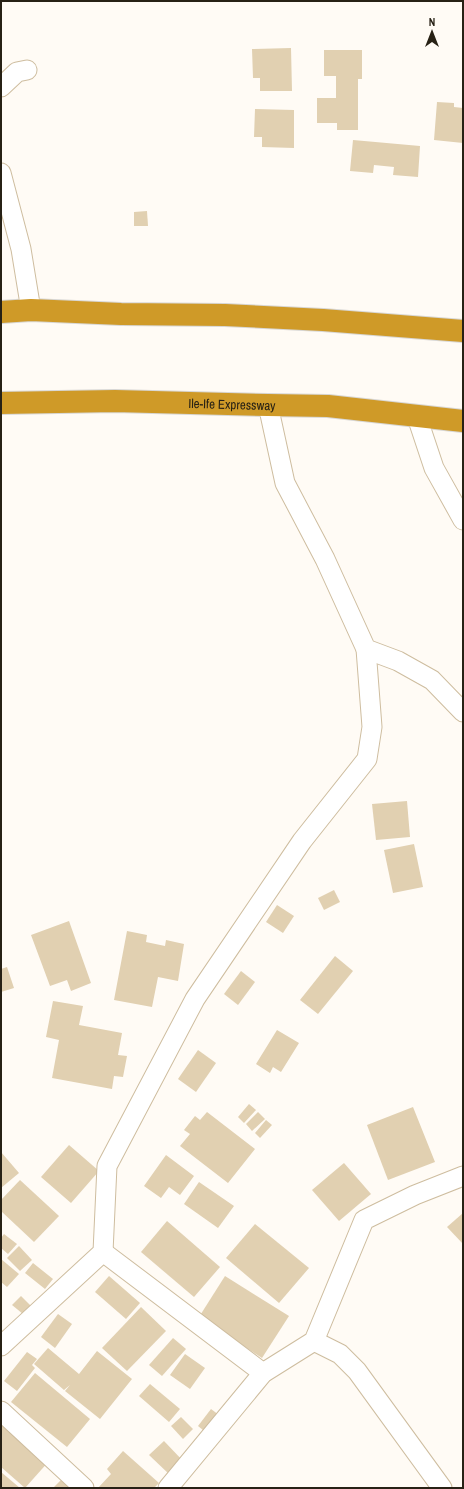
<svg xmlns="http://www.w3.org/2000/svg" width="464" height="1489" font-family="'Archivo Narrow',sans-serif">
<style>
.building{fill:#e1d0b1}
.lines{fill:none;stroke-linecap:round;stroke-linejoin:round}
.street-casing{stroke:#cebd9f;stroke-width:21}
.highway-casing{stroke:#d8d7d5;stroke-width:24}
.street{stroke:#fff;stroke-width:19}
.highway{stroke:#cf9a28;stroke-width:22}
.labels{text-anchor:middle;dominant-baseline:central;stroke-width:3;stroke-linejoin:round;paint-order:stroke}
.street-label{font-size:13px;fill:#272115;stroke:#fffbf5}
</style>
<rect width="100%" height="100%" fill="#fffbf5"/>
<g class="building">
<polygon points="291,48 292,91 260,91 260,78 253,78 252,49"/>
<polygon points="324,50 362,50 362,79 358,79 358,130 337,130 337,123 317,123 317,98 336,98 336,76 324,76"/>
<polygon points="437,102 454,103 454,107 463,108 463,143 434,140"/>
<polygon points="255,109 294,110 294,148 262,147 262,137 254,137"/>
<polygon points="353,140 420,146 418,177 393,175 394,167 374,165 373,173 350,171"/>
<polygon points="147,211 148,226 134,226 134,212"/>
<polygon points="407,801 410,837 376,840 372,804"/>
<polygon points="414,844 423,887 393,893 384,850"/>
<polygon points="334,890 340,902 324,910 318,898"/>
<polygon points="277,905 294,916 283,933 266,922"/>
<polygon points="69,921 91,983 71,991 67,980 50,986 31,935"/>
<polygon points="127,931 147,935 146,942 165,946 166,940 184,944 178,981 158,977 152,1007 114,1000"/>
<polygon points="335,956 353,971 318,1014 300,1000"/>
<polygon points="7,967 14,988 1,992 1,969"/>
<polygon points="241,971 255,982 238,1005 224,994"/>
<polygon points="53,1001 83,1006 79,1025 122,1033 118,1055 127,1056 123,1077 114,1076 112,1089 52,1078 59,1040 46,1037"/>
<polygon points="277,1030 299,1043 281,1072 273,1067 270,1073 256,1064"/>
<polygon points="198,1050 216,1063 196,1092 178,1079"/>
<polygon points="249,1104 256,1110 244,1123 238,1117"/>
<polygon points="413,1107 435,1162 388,1180 367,1125"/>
<polygon points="207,1112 255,1149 228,1183 180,1146 190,1134 184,1130 195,1116 200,1120"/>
<polygon points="258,1112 265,1119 252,1131 246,1124"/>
<polygon points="266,1120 272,1125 260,1138 255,1133"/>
<polygon points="69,1145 99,1171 71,1203 41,1177"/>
<polygon points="1,1152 19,1173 1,1188"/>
<polygon points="166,1155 194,1176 180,1195 169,1187 161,1198 144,1186"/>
<polygon points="344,1163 371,1194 339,1221 312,1190"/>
<polygon points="20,1180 59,1216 34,1242 1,1211 1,1200"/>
<polygon points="199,1182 234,1206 218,1228 184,1204"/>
<polygon points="463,1213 463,1244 447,1227"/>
<polygon points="167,1221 220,1267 194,1297 141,1252"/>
<polygon points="255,1224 309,1268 279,1303 226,1258"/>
<polygon points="4,1234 17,1244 8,1254 1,1248 1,1238"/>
<polygon points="19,1246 32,1260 20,1271 7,1258"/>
<polygon points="1,1259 19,1274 7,1287 1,1282"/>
<polygon points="33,1263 53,1279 45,1289 25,1273"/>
<polygon points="109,1276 140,1303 126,1319 95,1292"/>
<polygon points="225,1276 289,1316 262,1358 199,1317"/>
<polygon points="21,1296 31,1306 23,1314 12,1305"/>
<polygon points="141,1307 166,1331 127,1371 102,1348"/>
<polygon points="58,1314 72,1324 55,1348 41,1337"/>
<polygon points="173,1338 186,1349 162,1376 149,1365"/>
<polygon points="48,1348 79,1374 97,1351 132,1379 100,1419 65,1391 70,1385 64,1390 34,1364"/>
<polygon points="27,1352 37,1359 32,1365 35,1368 17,1391 4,1381"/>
<polygon points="185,1354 205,1368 190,1389 170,1375"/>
<polygon points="35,1373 90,1419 67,1447 11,1402"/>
<polygon points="150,1384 180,1409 169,1422 139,1396"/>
<polygon points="211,1409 223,1418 209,1435 198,1426"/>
<polygon points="181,1417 193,1429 183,1439 171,1426"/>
<polygon points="1,1418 50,1460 25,1488 1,1467"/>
<polygon points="164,1441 184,1462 170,1475 149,1455"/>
<polygon points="123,1451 159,1483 154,1488 98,1488 111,1474 107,1469"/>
<polygon points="1,1472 20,1488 1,1488"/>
<polygon points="62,1479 71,1488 53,1488"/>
</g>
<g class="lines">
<g class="street-casing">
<g id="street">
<polyline points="1,87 17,72 27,70"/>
<polyline points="1,173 21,249 31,310"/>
<polyline points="268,405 285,483 325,559 366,649 398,661 432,680 463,712"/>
<polyline points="417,417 434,468 463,520"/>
<polyline points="103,1252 263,1373"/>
<polyline points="314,1341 340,1354 357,1371 442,1488"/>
<polyline points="1,1346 103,1252 107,1166 195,999 302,841 367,759 372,727 366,649"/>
<polyline points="1,1411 84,1488"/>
<polyline points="168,1488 263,1373 314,1341 364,1220 415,1195 463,1176"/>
</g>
</g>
<g class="highway-casing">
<g id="highway">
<polyline points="1,312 31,310 121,314 225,315 323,320 463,331"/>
<path id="s1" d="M1,403L115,401L268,405L328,406L463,421"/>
</g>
</g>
<use href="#street" class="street"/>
<use href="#highway" class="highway"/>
</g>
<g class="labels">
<g class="street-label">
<text stroke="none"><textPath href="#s1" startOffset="231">Ile-Ife Expressway</textPath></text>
</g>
</g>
<rect width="464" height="1489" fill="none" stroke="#272115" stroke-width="4"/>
<g transform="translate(432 32)" stroke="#fffbf5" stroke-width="3" paint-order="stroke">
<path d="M0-3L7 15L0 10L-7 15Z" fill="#272115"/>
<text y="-6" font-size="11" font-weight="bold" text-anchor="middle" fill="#272115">N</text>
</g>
</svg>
